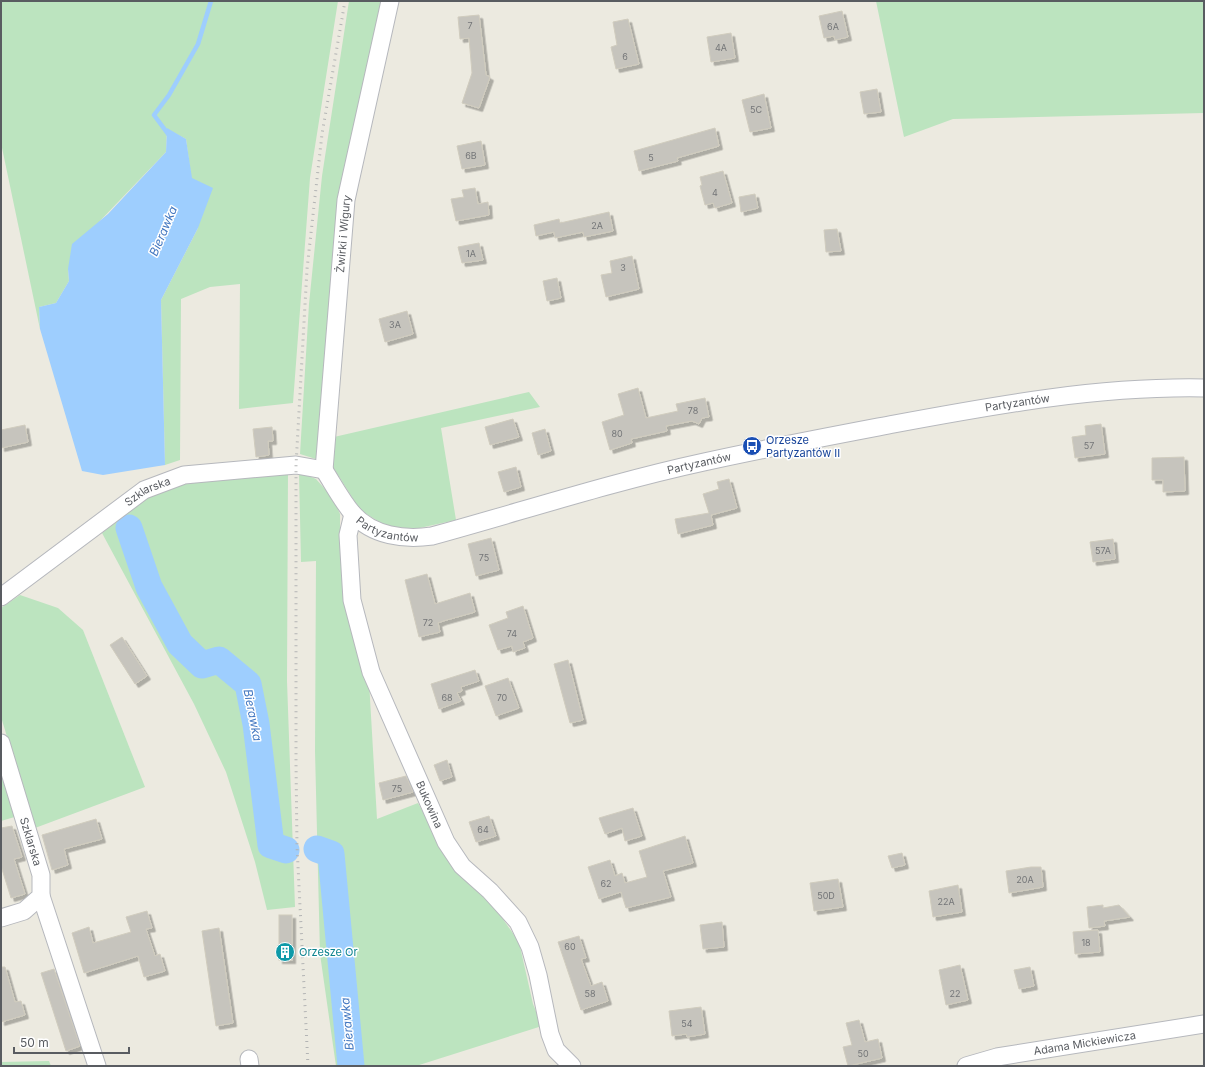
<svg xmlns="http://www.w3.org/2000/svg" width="1205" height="1067" font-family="Inter,sans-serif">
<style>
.green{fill:#bce4bf}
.water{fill:#9ecefe}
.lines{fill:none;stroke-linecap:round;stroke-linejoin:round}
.stream{stroke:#9ecefe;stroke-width:4.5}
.river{stroke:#9ecefe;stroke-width:27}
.building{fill:#c6c4bd;stroke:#d0ccbe;filter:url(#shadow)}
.street-casing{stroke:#b6b8bd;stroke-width:19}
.street{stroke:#fff;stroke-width:17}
.rail{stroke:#b3b4b4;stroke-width:3;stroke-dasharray:1 5;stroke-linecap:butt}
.labels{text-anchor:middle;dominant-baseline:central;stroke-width:3;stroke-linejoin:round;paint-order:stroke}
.number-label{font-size:9px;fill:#747678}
.street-label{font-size:11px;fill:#595c61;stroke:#fff}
.transit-label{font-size:11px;fill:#164399;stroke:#fff;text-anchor:start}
.culture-label{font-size:11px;fill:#0d838f;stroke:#fff;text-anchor:start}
.water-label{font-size:12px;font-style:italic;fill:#4277c0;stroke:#fff}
</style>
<defs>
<filter id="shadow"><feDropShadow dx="3.5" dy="3.5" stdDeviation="0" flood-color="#0004"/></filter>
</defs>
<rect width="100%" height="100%" fill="#eceae0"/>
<g class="green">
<polygon points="1,1 338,1 310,178 293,403 239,409 240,284 210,287 181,299 180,460 165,465 161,300 198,228 186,139 167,129 166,152 96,225 68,269 69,281 56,303 39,307 40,329 1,143"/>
<polygon points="349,1 384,1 344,186 319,460 300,454 309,304 322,176"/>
<polygon points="876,1 1204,1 1204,113 953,119 904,137"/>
<polygon points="529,392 540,407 441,428 456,520 415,529 386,526 360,510 333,467 334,437"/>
<polygon points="299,472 316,479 333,498 340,514 340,551 347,609 369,681 377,819 418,803 454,868 498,912 519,942 533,1004 542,1026 416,1066 336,1066 320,954 315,751 316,561 301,562"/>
<polygon points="288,473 287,681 295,907 267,910 255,862 226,772 194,704 102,533 149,497 188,483"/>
<polygon points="20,595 58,608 83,630 145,787 35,828 1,717 1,608"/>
<polygon points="1,762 18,816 1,821"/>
<polygon points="49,1061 51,1066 1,1066 1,1062"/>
</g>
<polygon class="water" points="167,128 186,139 192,178 213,188 198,228 161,300 165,465 103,475 82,471 40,329 39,307 56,303 69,281 68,269 72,244 108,214 166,152"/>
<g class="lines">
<polyline class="stream" points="171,138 154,115 169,95 198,44 211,1"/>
<g class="river">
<polyline points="129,528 149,587 180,644 202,665 219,660 248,684 256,724 271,845 286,850"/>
<polyline points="317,849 331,854 351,1066"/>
</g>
</g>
<g class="building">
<polygon points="842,11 848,37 835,40 834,36 824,38 819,16"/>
<polygon points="479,15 486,75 490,77 479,108 462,103 472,73 469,38 460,39 458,17"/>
<polygon points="628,19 639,64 616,69 611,47 617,45 613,22"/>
<polygon points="731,33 735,58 711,62 707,37"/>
<polygon points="877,89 881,112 864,114 860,92"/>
<polygon points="764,94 771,128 750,132 742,100"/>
<polygon points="715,128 719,146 677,158 678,161 639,171 634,151"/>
<polygon points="481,141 485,165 462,169 457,146"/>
<polygon points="723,171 732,203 715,208 713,203 705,205 700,186 702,185 700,177"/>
<polygon points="475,188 478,204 488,202 489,215 456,221 451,199 464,197 462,190"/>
<polygon points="755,194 758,208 741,212 739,197"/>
<polygon points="609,212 613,231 584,237 583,232 555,238 554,232 536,236 534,225 559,219 560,223"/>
<polygon points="837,229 841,251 826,252 824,230"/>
<polygon points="479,243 483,260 462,263 458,247"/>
<polygon points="632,256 639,289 606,297 601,275 612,273 610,261"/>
<polygon points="557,278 561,298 547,301 543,281"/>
<polygon points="407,311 413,334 385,342 379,319"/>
<polygon points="638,388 646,418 678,411 676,404 705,398 709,417 702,418 699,424 692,421 666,426 667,431 631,439 632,443 610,450 602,422 624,415 618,394"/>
<polygon points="513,419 519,437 490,445 485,427"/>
<polygon points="1101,424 1105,454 1075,458 1072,437 1086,435 1085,426"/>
<polygon points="25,425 28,442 1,448 1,430"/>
<polygon points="272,427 273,441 268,441 269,455 256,457 253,429"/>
<polygon points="545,429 551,451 538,455 532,433"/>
<polygon points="1184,457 1185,491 1163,492 1163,480 1152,480 1152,458"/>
<polygon points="516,467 521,487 504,492 498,472"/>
<polygon points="729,479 737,508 711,515 713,525 678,534 675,519 709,513 703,494 719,489 717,482"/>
<polygon points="491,538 499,570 476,576 468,544"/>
<polygon points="1113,539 1115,559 1093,562 1090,542"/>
<polygon points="427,574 435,604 470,593 475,612 443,621 438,623 440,632 419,637 405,580"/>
<polygon points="523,606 533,638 523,642 525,648 513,652 512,646 498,650 489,625 508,618 506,612"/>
<polygon points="122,637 147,676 135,684 110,645"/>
<polygon points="568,660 583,720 570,723 554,664"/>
<polygon points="475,670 479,681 461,687 462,691 457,693 461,701 439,709 431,684"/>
<polygon points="508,678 519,708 496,716 485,686"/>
<polygon points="447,760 452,777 440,781 434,765"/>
<polygon points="406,776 413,792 383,800 379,783"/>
<polygon points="633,808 642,836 625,841 622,828 605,834 599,818"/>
<polygon points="489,816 496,836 476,842 469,822"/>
<polygon points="96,819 102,839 64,849 68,865 52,870 42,835"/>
<polygon points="12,826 22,857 14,859 25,894 11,898 1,866 1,828"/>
<polygon points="685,836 693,863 663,871 671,897 626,908 621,892 599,899 588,867 610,860 615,876 622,873 625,883 647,877 639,851"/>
<polygon points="902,853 905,865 892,868 888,856"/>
<polygon points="1031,867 1041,867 1043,887 1009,893 1006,871"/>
<polygon points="838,879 843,907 814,911 810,883"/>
<polygon points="958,885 962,912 933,917 929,891"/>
<polygon points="1103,905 1103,908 1119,905 1130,917 1104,921 1105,926 1089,928 1087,907"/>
<polygon points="147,911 152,928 146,929 155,956 160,954 165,971 144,977 138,956 84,973 72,933 89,927 93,943 131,932 126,917"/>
<rect x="279" y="915" width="13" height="45"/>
<polygon points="722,922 724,947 703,949 700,925"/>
<polygon points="219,928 233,1023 216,1026 202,931"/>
<polygon points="1098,930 1100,952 1075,954 1073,932"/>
<polygon points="579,936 586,958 581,959 591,986 602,982 608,1001 581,1010 558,942"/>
<polygon points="960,965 968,1000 946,1005 939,970"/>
<polygon points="1,967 5,967 15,1002 21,1001 25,1015 1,1022"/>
<polygon points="1030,967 1034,986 1019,989 1014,970"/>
<polygon points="54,969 80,1046 66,1051 41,973"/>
<polygon points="701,1007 705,1034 687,1037 686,1034 672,1036 669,1011"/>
<polygon points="859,1020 865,1042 878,1039 882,1058 848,1066 843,1047 852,1045 846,1023"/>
</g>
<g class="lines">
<g class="street-casing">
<g id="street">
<path id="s1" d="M324,470C333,484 342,501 353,514C373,536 404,540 432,536C523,511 612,482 704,462C767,448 831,436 894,424C996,405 1100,386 1204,388"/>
<path id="s2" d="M324,470L346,200L390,1"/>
<path id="s3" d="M353,514L348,535L352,600L371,672L446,842L462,866L490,891L518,922L530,947L538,975L550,1034L556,1050L572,1066"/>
<path id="s4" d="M1,597L144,490L184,475L296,465L324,470"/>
<path id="s5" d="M1,743L41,875V896L24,911L1,918"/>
<polyline points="41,896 97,1066"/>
<polyline points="249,1059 250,1066"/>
<path id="s6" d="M966,1066L997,1057L1204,1024"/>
</g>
</g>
<use href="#street" class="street"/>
<polyline class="rail" points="308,1066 297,846 296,763 296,465 307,269 322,134 345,1"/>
</g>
<defs>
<g id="bus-disc" transform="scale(1)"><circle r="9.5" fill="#1a4fb4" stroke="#fff"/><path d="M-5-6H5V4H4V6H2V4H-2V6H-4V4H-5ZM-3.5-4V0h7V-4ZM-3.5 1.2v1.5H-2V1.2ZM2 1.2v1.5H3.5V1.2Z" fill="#fff"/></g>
<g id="building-disc" transform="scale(1)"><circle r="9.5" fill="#0f9aa8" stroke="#fff"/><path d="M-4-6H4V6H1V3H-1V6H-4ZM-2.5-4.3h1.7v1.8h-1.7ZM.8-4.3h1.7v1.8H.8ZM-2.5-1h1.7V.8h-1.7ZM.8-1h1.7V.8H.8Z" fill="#fff"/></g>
</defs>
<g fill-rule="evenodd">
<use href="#bus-disc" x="752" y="446"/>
<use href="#building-disc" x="285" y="952"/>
</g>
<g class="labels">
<g class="number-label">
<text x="470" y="25">7</text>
<text x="833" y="26">6A</text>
<text x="721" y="47">4A</text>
<text x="625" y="56">6</text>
<text x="756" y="109">5C</text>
<text x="471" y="155">6B</text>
<text x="651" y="157">5</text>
<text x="715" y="192">4</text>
<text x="597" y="225">2A</text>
<text x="471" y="253">1A</text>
<text x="623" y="267">3</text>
<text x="395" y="324">3A</text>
<text x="693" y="410">78</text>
<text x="617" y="433">80</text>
<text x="1089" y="445">57</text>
<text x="1103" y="550">57A</text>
<text x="484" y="557">75</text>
<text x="428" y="622">72</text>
<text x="512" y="633">74</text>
<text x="447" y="697">68</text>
<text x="502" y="697">70</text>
<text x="397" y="788">75</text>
<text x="483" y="829">64</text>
<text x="1025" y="879">20A</text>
<text x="606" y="883">62</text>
<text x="826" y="895">50D</text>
<text x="946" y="901">22A</text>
<text x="1086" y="942">18</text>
<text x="570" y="946">60</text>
<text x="590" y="993">58</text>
<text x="955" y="993">22</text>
<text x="687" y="1023">54</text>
<text x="863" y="1053">50</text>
</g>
<g class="street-label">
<text stroke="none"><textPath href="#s2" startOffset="237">Żwirki i Wigury</textPath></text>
<text stroke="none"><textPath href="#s1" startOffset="739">Partyzantów</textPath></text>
<text stroke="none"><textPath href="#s1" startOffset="415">Partyzantów</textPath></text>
<text stroke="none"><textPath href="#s4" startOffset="181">Szklarska</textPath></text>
<text stroke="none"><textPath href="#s1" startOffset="92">Partyzantów</textPath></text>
<text stroke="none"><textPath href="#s3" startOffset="306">Bukowina</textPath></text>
<text stroke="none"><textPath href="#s5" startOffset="103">Szklarska</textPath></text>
<text stroke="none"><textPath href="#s6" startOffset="121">Adama Mickiewicza</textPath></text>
</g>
<g class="transit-label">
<text x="766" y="440">Orzesze<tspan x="766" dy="13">Partyzantów II</tspan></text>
</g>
<g class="culture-label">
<text x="299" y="952">Orzesze Or</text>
</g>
<g class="water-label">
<text transform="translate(163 231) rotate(-67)">Bierawka</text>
<text transform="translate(253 715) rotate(79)">Bierawka</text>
<text transform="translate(347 1024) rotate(-95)">Bierawka</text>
</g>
</g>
<rect width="1205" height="1067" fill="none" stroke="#595c61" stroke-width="4"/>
<path d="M14 1047v6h115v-6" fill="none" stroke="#595c61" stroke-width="2"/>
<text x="20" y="1047" font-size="12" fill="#595c61" stroke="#ffffff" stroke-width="3" paint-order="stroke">50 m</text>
</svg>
